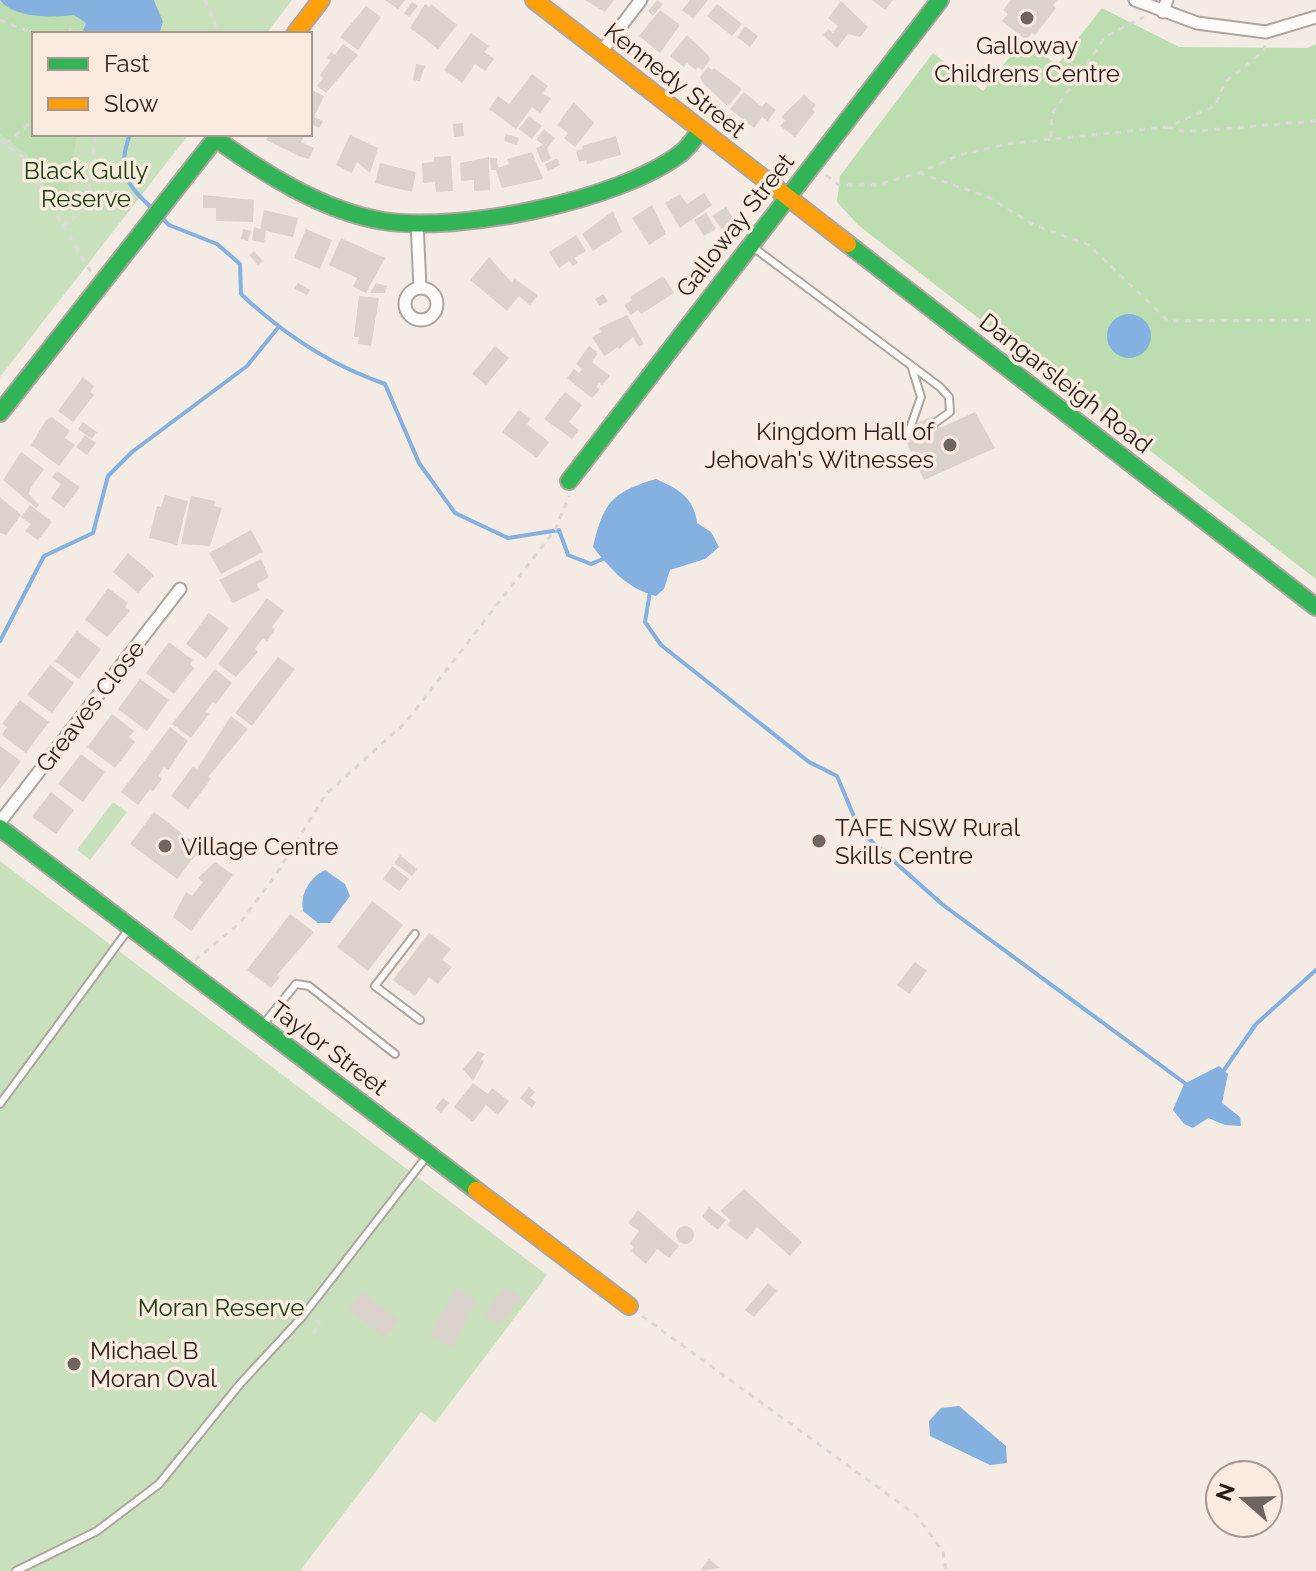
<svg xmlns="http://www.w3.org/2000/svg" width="1316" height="1571" font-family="Raleway,sans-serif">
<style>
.green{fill:#c8e1bc}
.forest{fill:#bcddb0}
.water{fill:#84b1df}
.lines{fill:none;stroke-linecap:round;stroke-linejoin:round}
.stream{stroke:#84b1df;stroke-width:4}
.building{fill:#dbd2cc}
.lane-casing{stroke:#aea59f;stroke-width:10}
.street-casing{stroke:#aea59f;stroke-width:15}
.fast-casing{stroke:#aea59f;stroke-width:20}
.slow-casing{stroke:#aea59f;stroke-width:20}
.path{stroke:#dad7d5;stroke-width:3;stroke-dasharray:6 6;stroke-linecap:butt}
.lane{stroke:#fefcfb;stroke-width:6}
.street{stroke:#fefcfb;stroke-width:11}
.fast{stroke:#30b455;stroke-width:16}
.slow{stroke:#ff9f0a;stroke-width:16}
.poi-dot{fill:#6f655f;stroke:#fbeadf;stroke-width:3}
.labels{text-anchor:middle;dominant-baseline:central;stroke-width:7;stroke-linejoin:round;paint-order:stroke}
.poi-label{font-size:24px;fill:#271d17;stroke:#fbeadf;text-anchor:start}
.street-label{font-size:24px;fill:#271d17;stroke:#fbeadf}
.park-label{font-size:24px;fill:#15420f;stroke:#fbeadf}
</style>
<rect width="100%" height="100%" fill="#f5ebe5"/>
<g class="green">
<polygon points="0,0 292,0 266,34 34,34 34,134 189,134 0,377"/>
<polygon points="113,802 127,812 90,860 77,850"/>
<polygon points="0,861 547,1275 435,1423 421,1412 300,1571 0,1571"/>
</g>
<g class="forest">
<path d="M0,3C25,13 47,19 74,15L87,23L82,34H34V134H77L68,192L52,200L27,154L0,134Z"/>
<polygon points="1102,8 1179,47 1307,48 1316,44 1316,579 858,225 837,202 840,176 933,53 983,91 1024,39 1057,65"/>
</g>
<g class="water">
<path d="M0,0H154L163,22L159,34H82L86,23L74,15C53,18 13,18 0,0Z"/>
<circle cx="1129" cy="336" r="22"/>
<path d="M656,479C678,489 694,497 697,523L711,532L719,547L705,559L670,570L664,589L656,596C626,588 612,570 593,547C603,503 612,492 656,479Z"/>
<path d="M325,870L345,884L350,896L330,923H318L303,911C300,894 309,878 325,870Z"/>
<polygon points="1219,1066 1228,1074 1222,1103 1240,1117 1241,1126 1225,1125 1208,1118 1193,1128 1184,1124 1173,1110 1184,1084"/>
<polygon points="959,1406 1006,1446 1007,1463 990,1465 930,1436 929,1421 941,1408"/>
</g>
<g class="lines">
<g class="stream">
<path d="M130,134C116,173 126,184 154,210"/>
<path d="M160,216L169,225L217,244L240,264L241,294C283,334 330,365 385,384L419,463L455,513L508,538L559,530L568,555L591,564L605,558"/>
<polyline points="650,592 645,622 661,645 809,762 837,776 860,831 943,905 1186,1084"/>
<polyline points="0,641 44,556 93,533 108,476 132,452 247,366 277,329"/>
<polyline points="1222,1073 1256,1024 1316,970"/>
</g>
</g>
<g class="building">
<polygon points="385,0 405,0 398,9"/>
<polygon points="585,0 614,0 605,12"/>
<polygon points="657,0 663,4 653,16 648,11"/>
<polygon points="690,0 708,0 693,19 682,10"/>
<polygon points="872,0 893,0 885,10"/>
<polygon points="1011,0 1057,0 1053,5 1056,8 1035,35 1032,33 1026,40 1002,21 1008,14 1003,10"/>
<polygon points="841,1 868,27 860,37 848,34 837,48 823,35 828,29 833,33 838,26 828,18"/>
<polygon points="412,2 418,6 409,17 404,13"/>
<polygon points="425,4 429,7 431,4 457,25 438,49 410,28"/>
<polygon points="717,4 742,24 732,36 707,16"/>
<polygon points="366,6 381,17 358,50 340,37"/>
<polygon points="660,10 680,25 660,53 639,36"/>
<polygon points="745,26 758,36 750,47 737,37"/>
<polygon points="471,33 489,46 484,52 494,59 485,71 475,64 462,83 444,70"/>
<polygon points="687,35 708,55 710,60 702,70 698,67 696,70 687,63 684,67 670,56"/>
<polygon points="343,44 358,55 326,93 317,86 323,78 320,75 331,60 327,58 331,52 335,55"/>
<polygon points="416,64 425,66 420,81 413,80"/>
<polygon points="708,67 712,70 714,68 742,89 730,104 726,105 703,83 700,77"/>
<polygon points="532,74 548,86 543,93 551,99 540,113 532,107 516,129 489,109 498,96 509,104"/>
<polygon points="310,89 324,96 314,117 323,121 319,128 310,123"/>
<polygon points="744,92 762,107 766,102 776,110 768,121 762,117 754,128 730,109"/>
<polygon points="804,95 816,105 812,109 815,112 795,137 780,126 785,120 781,117"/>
<polygon points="574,102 594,123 575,147 564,138 568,133 557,125"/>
<polygon points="529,116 542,126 532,139 519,129"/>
<polygon points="463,123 464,136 454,137 453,124"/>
<polygon points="544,129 555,138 547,148 551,159 542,163 536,148 544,145 536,140"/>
<polygon points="269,134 305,134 301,142 314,148 309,159 299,156 266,140"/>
<polygon points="506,134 519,138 517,145 504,141"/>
<polygon points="350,135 378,148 370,173 357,162 352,173 336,165"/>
<polygon points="616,136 621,155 587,164 586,160 579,162 576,151 583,149 582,146"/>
<polygon points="532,152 543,179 502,188 496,170 491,170 490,158 497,158 498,168 509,164 507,159"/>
<polygon points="451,156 453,191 436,192 435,182 423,183 422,163 434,162 434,157"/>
<polygon points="489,157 490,190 474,191 474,180 461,181 460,163"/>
<polygon points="557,158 560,165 548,171 545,164"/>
<polygon points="380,163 416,172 412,192 375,183"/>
<polygon points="704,193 712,205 680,228 665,203 680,194 687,204"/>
<polygon points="203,195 254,200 253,222 216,221 216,208 203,208"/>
<polygon points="652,205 666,234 649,245 632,218"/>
<polygon points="726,207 734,219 726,225 729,229 724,232 712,216"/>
<polygon points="264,210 298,218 293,237 266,231 264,243 252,240 254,227 260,229"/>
<polygon points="613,211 622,232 593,251 582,234"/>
<polygon points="706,213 716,229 704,236 694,220"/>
<polygon points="243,229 251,231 248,241 241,239"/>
<polygon points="306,229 332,240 320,269 294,258"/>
<polygon points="576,235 586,251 574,258 578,263 573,266 569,261 559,268 549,252"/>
<polygon points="341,238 385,258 366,293 353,287 357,278 329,265"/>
<polygon points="254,251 263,261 258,265 249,255"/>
<polygon points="489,257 512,283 515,279 538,295 530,305 519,296 507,311 470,280"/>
<polygon points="663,276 674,293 641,314 638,310 631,315 624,305 632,300 630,297"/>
<polygon points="298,283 310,290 307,295 294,289"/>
<polygon points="376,283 387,286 385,293 370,293"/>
<polygon points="603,294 608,301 600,306 595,299"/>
<polygon points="359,296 379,298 371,346 358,344 359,337 354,337"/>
<polygon points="627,315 644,344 639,347 633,337 619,349 618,347 604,356 592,337 601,332 599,328"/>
<polygon points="495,346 509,358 486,385 472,374"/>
<polygon points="589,346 598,353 592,362 610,376 602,385 599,383 596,387 600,389 592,398 567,378 574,369 579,373 582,369 576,364"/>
<polygon points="83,377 94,386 90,392 94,395 73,422 58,411"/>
<polygon points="565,392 582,405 569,422 579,430 572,439 544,419"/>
<polygon points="519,410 531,419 527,424 549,442 537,458 502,432"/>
<polygon points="975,412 995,448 924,480 906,441 918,436 913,425 933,416 938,429"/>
<polygon points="52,417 70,431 65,438 75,445 59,466 31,445 46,420"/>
<polygon points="83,422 97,432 92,439 78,429"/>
<polygon points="85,435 96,443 87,455 76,447"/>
<polygon points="21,452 44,469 30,489 29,494 39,505 36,508 3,480"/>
<polygon points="57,471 80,487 64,508 51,498 61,484 52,477"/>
<polygon points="165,495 188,501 177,545 149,538 157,506 161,507"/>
<polygon points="191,496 215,501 214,506 222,508 210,546 181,544"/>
<polygon points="0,497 21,515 6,535 0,533"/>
<polygon points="30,505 52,522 38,540 25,531 31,524 21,517"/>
<polygon points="251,530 263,552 221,574 209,553"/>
<polygon points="128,553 154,575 138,593 113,572"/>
<polygon points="261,559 269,577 257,584 260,590 233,603 219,580"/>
<polygon points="108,588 128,603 125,607 130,611 107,637 85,620"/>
<polygon points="267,598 284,611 272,627 275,629 267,641 263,638 255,649 258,652 236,677 218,664"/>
<polygon points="209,613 229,628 206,659 186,644"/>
<polygon points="77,631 101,649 79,679 55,661"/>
<polygon points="169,642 193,660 190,664 194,668 174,694 146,673"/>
<polygon points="278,657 295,669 252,726 235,713"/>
<polygon points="50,665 74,683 52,713 27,695"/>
<polygon points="215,669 232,683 216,704 213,702 205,712 209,714 191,738 172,724"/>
<polygon points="140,679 169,700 147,731 118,709"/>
<polygon points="20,700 49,722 26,753 2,735 7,727 2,724"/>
<polygon points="112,714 134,731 129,737 135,742 115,768 87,747"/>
<polygon points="231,716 248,729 208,777 211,779 188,809 171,796 193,766 197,769"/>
<polygon points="170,727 188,741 168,770 164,767 158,776 162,779 153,791 150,789 138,805 121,792"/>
<polygon points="0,746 21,761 0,789"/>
<polygon points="81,754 105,772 83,802 58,784"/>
<polygon points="51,792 74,810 56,834 32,817"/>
<polygon points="154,812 201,848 177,879 130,844"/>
<polygon points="400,855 417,869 412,876 394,863"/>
<polygon points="215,862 233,875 191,931 173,917 186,892 192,896 203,882 198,878"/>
<polygon points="392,866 409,879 399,891 383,879"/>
<polygon points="372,901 403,925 368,971 337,947"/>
<polygon points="290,914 314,932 277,975 280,977 271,988 247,970"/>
<polygon points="429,933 451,949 442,960 452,967 438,984 429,977 415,996 393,980"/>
<polygon points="915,962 927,971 909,994 897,985"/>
<polygon points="478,1051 485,1054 481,1059 484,1061 473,1081 463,1069"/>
<polygon points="473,1083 488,1094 492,1088 509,1101 498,1115 486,1105 473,1122 454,1107"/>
<polygon points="529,1087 535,1092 530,1098 536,1102 532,1108 520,1098"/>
<polygon points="443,1098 449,1103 441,1113 435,1108"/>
<polygon points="744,1189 802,1242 790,1256 757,1227 747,1240 727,1225 731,1220 720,1211"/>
<polygon points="709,1207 726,1220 718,1230 702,1217"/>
<polygon points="638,1210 679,1246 669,1258 657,1249 646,1264 631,1251 634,1247 630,1244 639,1231 628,1223"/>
<circle cx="685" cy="1235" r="9"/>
<polygon points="768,1283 777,1291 754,1317 745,1310"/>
<polygon points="506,1286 523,1299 519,1305 515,1302 510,1313 498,1325 484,1314"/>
<polygon points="455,1288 477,1300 452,1347 430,1336"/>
<polygon points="363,1292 399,1321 385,1338 349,1309"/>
<polygon points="709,1559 720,1568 700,1571"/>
</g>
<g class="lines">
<g class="lane-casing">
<g id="lane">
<polyline points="753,247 940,387 949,397 950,412 936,422"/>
<polyline points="908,434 921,397 912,368"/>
<polyline points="415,934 375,986 420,1020"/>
<polyline points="262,1026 296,984 309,986 395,1054"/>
<polyline points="0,1104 128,930"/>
<polyline points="16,1571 97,1531 159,1484 240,1384 302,1317 427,1156"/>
</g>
</g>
<g class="street-casing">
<g id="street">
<polyline points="1135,0 1197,23 1266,32 1316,17"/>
<polyline points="1163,12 1167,0"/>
<polyline points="602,51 641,0"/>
<polyline points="417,222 420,288"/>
<circle cx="421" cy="304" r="16"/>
<polyline points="0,822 180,589"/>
</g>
</g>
<g class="fast-casing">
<g id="fast">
<path d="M215,138C263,173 323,211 383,221C460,233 617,201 680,154C688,148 694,139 700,131"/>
<polyline points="848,244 1316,607"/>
<polyline points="0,413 219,134"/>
<polyline points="569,481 940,0"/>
<polyline points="0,828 476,1190"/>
</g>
</g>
<g class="slow-casing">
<g id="slow">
<polyline points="534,0 848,244"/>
<polyline points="295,34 321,0"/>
<polyline points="476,1190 629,1306"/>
</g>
</g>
<g class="path">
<polyline points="205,0 219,34"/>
<polyline points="0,20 36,34"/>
<polyline points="69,34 72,24"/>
<polyline points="1167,127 1185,132 1316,121"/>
<polyline points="1051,137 1052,114 1106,36 1144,17"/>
<polyline points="0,140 23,157 92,274"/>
<polyline points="6,144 34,119"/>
<polyline points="919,173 988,197 1034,225 1089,245 1168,321 1316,320"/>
<polyline points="826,175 839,185 877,185 919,173 959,155 1007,144 1167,127 1215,106 1225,82 1264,51 1265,44"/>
<polyline points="63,226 88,207 95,134"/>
<polyline points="195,960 240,923 275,876 326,794 406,722 555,530 569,496"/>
<polyline points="642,1316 916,1515 943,1552 946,1571"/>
<polyline points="313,1334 320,1324 315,1317"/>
</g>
<use href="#lane" class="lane"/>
<use href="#street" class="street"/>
<use href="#fast" class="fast"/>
<use href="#slow" class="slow"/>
</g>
<g class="poi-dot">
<circle cx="1027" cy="18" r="8"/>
<circle cx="950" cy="445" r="8"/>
<circle cx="819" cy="841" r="8"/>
<circle cx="165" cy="846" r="8"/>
<circle cx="74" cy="1364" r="8"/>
</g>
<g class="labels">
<g class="poi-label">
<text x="1027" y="45" text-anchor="middle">Galloway<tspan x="1027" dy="28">Childrens Centre</tspan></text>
<text x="934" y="431" text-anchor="end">Kingdom Hall of<tspan x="934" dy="28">Jehovah's Witnesses</tspan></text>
<text x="835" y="827">TAFE NSW Rural<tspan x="835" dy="28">Skills Centre</tspan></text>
<text x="181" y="846">Village Centre</text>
<text x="90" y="1350">Michael B<tspan x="90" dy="28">Moran Oval</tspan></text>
</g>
<g class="street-label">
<text transform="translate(675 80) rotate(38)">Kennedy Street</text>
<text transform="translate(735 225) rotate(-52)">Galloway Street</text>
<text transform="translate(1066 383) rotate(38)">Dangarsleigh Road</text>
<text transform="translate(90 706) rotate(-52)">Greaves Close</text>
<text transform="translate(329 1048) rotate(37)">Taylor Street</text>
</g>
<g class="park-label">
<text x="86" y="170">Black Gully<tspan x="86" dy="28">Reserve</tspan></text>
<text x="221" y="1307">Moran Reserve</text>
</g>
</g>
<rect x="32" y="32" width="280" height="104" fill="#fbeadf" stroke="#a6988f" stroke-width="2"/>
<rect x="48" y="58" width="40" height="12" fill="#30b455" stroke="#a6988f" stroke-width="2"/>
<text x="104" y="72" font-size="24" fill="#271d17">Fast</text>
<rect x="48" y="98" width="40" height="12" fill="#ff9f0a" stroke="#a6988f" stroke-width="2"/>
<text x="104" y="112" font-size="24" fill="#271d17">Slow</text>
<g transform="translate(1244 1499) rotate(290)"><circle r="38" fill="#fbeadf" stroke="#a6988f" stroke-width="2"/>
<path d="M0-6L14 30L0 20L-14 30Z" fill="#6f655f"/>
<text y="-12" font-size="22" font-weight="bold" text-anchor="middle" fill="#271d17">N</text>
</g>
</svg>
